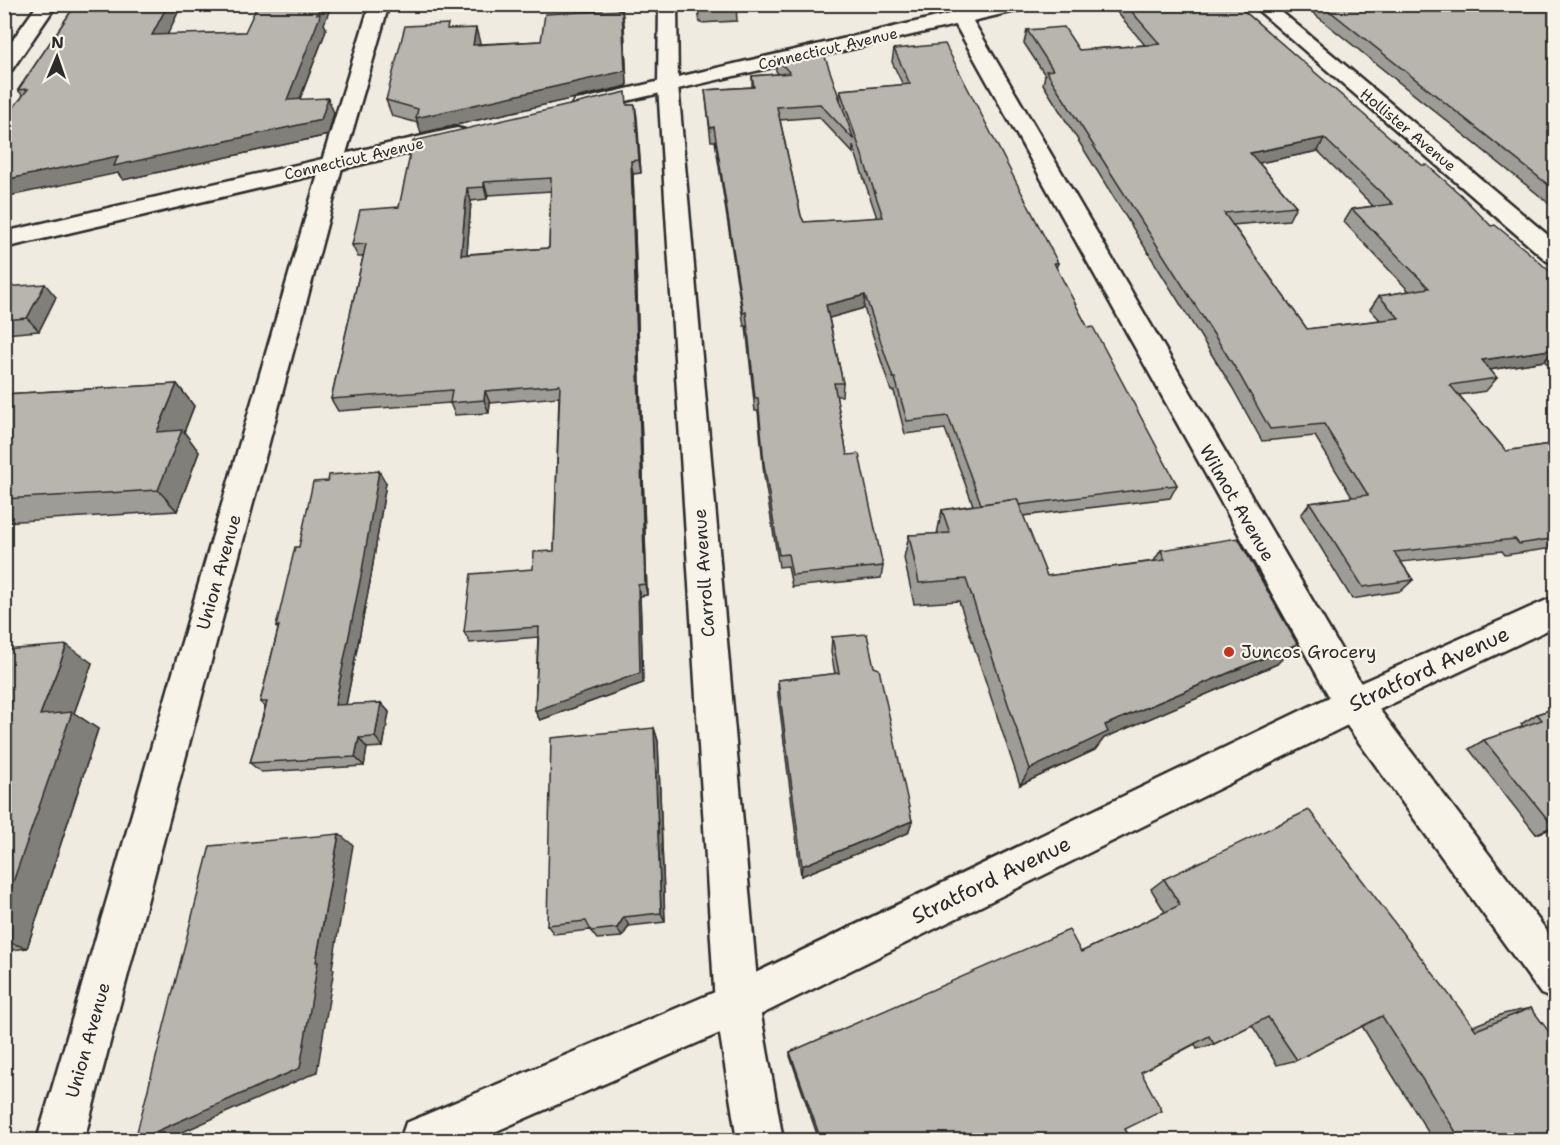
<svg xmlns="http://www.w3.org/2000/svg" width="1560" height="1145" font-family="'Shantell Sans',sans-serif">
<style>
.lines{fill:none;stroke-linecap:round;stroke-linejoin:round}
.minor-casing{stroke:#2b2b2b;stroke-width:5}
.tertiary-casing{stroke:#2b2b2b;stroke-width:5}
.secondary-casing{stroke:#2b2b2b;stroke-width:5}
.minor{fill:#f7f3e8;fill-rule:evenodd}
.tertiary{fill:#f7f3e8;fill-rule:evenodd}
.secondary{fill:#f7f3e8;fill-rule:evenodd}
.wall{fill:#9e9c96;stroke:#2b2b2b;stroke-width:1.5;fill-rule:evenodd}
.shaded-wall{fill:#817f7a;stroke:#2b2b2b;stroke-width:1.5}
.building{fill:#b8b5ae;stroke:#2b2b2b;stroke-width:1.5;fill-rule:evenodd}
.poi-dot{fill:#c8321e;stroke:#f7f3e8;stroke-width:2}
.labels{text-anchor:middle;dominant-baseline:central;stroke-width:4.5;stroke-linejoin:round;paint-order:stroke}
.far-street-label{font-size:15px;fill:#2b2b2b;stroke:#f7f3e8}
.street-label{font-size:18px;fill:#2b2b2b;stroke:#f7f3e8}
.poi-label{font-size:18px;fill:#2b2b2b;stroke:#f7f3e8;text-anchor:start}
.near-street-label{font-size:21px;fill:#2b2b2b;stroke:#f7f3e8}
</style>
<rect width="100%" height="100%" fill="#efebe0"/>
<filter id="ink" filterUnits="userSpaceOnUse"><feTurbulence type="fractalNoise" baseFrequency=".0167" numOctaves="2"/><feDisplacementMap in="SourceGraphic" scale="12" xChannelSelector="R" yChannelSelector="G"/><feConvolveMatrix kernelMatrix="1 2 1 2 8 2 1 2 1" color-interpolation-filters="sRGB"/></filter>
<g filter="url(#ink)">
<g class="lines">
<g class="minor-casing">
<g id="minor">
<polygon points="370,4 389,4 343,164 84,1140 37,1140 321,164"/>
<polygon points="659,4 677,4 678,85 759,1004 783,1140 737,1140 715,1004 658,85"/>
<polygon points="944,4 963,4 1366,692 1556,943 1556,1000 1541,994 1340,716"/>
</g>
</g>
<g class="tertiary-casing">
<polygon id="tertiary" points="38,4 57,4 11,71 4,73 4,52"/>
</g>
<g class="secondary-casing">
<g id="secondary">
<polygon points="993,4 1029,4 1027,8 1020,10 583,111 575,110 572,105 575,100 583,99"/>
<polygon points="1251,4 1272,4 1556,242 1556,263 1547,261"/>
<polygon points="457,128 465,130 468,135 465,140 4,248 4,232"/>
<polygon points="1556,596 1556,626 1366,716 752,1019 476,1140 400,1140 406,1123 722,989 1340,692"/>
</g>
</g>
<use href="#minor" class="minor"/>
<use href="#tertiary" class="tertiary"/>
<use href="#secondary" class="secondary"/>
</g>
<g class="wall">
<polygon points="76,4 182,4 167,35 245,32 324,24 326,28 325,33 300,99 334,113 328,135 123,180 118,173 23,96 18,90"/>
<polygon points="697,4 736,4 737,21 700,23"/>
<path d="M1110,4H1236L1491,226L1556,277V371L1544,361L1490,370L1497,378L1486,391L1459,395L1506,451L1556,443V546L1553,548L1505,555L1502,551L1401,562L1413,580L1401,591L1352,599L1301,515L1310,503L1352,497L1315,436L1262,441L1232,387L1043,84L1045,75L1024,43L1027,30L1079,50L1145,45ZM1318,151L1373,206L1352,209L1344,222L1409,291L1379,296L1370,309L1380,320L1307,329L1233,225L1289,220L1296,206L1259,163Z"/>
<polygon points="1302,4 1551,4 1556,8 1556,209"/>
<polygon points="622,10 624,25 627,86 421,133 418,123 392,116 386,100 449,29 480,43 480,44 541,41"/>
<path d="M894,49L1058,263L1056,268L1088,328L1177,485L1170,498L1023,516L1047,576L1154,561L1161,550L1277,664L1104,738L1095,750L1020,785L959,601L914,604L904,558L909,535L937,534L942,510L973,505L945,429L905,434L894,391H891L864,308L829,318L843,383L842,396H836L847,455L883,566L881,578L792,587L788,566L779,567L764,476L758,411H755L746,326H744L715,141H711L705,90L752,87V76L779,74L776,71V58L840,100V90L903,85L892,62ZM819,117L853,153V146L877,218L804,222L801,216L780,120Z"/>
<path d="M628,105H635L641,173L633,174L647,595L640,596L643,683L540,720L535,711L538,637L470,643L464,632L533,569L554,551L559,397L490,403L489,413L455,415L450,403L338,411L331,399L363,257H358L352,245L399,207ZM551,191L549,248L467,254L471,201L487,199L488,195Z"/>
<polygon points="4,287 56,297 39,331 4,334"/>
<polygon points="177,384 194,406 184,432 199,452 177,511 4,522 4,394"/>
<polygon points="386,483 370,582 346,705 381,703 389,712 383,747 367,748 364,766 261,772 250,763 265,707 260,702 278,629 276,627 299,547"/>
<polygon points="832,637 874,667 912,821 908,833 801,876 778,695 778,680 835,674 831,652"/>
<polygon points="4,650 92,663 74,713 98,729 27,948 4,951"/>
<polygon points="1556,708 1556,827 1536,834 1469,749 1484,740 1523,727 1521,724 1537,714"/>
<polygon points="654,728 658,741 665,922 629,926 622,937 597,939 590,930 554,934 547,925"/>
<polygon points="1164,879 1473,1026 1503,1014 1531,1008 1556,1140 1433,1140 1362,1026 1297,1060 1277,1065 1252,1025 1214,1044 1197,1049 1195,1044 1141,1072 1125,1129 1131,1140 819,1140 790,1056 790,1052 1081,952 1165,912 1151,889"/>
</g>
<g class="shaded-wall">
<polygon points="168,4 182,4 160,50 152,35"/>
<polygon points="321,4 332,4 324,24 326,28 325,33 294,114 287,100"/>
<polygon points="622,10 624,25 627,86 421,133 416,118"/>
<polygon points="476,28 480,43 477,60 473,45"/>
<polygon points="328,98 334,113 328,135 123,180 118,173 4,197 4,180"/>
<polygon points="635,105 637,117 641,173 639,160"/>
<polygon points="1324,138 1318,151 1244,166 1250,153"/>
<polygon points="631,161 633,174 647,595 645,584"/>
<polygon points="484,182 488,195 487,199 484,187"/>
<polygon points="467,188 471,201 466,267 461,255"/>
<polygon points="45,284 56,297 39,331 27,318"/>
<polygon points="865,295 864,308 826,319 826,305"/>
<polygon points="1556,349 1544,361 1471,373 1482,360"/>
<polygon points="177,384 194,406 184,432 199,452 177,511 158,490 157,432"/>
<polygon points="485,391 490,403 489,413 484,400"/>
<polygon points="379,471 386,483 370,582 344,715 335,705"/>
<polygon points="638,585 640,596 643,683 540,720 535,711"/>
<polygon points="1297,644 1277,664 1104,738 1095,750 1020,785 1030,769 1105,725"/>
<polygon points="67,645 92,663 74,713 98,729 27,948 4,941 4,908 40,715"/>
<polygon points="381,703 389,712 383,747 375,737"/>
<polygon points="654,728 658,741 665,922 661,913"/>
<polygon points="359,738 367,748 364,766 355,757"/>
<polygon points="912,821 908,833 801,876 802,866"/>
<polygon points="1556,825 1556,827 1536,834"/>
<polygon points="339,834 353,845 332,968 334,969 317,1072 165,1140 137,1140 316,962"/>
<polygon points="624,917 629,926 622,937 617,928"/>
</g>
<g class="building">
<polygon points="76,4 168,4 152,35 245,32 258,4 321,4 317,14 320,14 319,19 287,100 328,98 321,120 114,166 118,156 4,180 4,120 28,89 18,90"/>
<polygon points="698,4 736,4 736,8 699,10"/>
<path d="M1125,4H1236L1422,165H1427L1461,195L1491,226L1495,225L1527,251L1556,277V349L1482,360L1497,378L1450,385L1506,451L1556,443V538L1519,544L1515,539L1394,552L1413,580L1363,587L1310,503L1368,495L1324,424L1270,429L1239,374L1046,71L1053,70L1027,30L1064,27L1079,50L1160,44ZM1324,138L1393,204L1352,209L1429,288L1379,296L1399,318L1307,329L1224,213L1296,206L1250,153Z"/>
<polygon points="1321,4 1551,4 1556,8 1556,191"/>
<polygon points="622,10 625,71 416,118 418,109 386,100 405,26 448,24 447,29 476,28 473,45 541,41 545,14"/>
<polygon points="945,44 1058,263 1054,263 1088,328 1093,327 1177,485 1019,505 1017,499 981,504 948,416 907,421 895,378 893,378 865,295 826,305 843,383 834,383 847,455 859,454 883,566 792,575 788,554 779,555 764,464 758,398 755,398 746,312 743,313 714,127 710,128 705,90 754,87 752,76 790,73 776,58 824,54 854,140 820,104 777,107 801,216 804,222 883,217 840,90 910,84 894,49"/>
<path d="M626,92L627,105H635L639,160L631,161L645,584L638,585L640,673L535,711L539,627L464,632L471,574L533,569L534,552L554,551L560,385L485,391L484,400L450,403L452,390L331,399L366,244L352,245L360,210L399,207L413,141ZM551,178L549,248L461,255L467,188L484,187V182Z"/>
<polygon points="45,284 27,318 4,320 4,287"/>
<polygon points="177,384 157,432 182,430 158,490 4,499 4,394"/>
<polygon points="379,471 362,571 335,705 381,703 375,737 359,738 355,757 250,763 267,702 260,702 279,626 276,627 295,547 299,547 313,482 328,481 329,475"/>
<polygon points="1017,499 1047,576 1165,560 1161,550 1238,538 1297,644 1105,725 1108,732 1030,769 966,579 919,583 909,535 950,533 942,510"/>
<polygon points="867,634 874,667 879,669 912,821 802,866 778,680 839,673 832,637"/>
<polygon points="67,645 40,715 72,712 4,908 4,650"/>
<polygon points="1556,708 1556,825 1553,826 1484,740 1542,720 1537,714"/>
<polygon points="654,728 661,913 624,917 617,928 591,931 586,921 547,925 551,738"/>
<polygon points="1309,810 1476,1030 1531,1008 1556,1041 1556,1140 1461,1140 1382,1016 1297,1060 1268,1017 1214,1044 1209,1036 1141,1072 1162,1111 1125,1129 1131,1140 821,1140 790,1052 1069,930 1081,952 1180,905 1164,879"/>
<polygon points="339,834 316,962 318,962 300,1068 137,1140 135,1140 210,846"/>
</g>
</g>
<circle class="poi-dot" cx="1229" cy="652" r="6"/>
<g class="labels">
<g class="far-street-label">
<text transform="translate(828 49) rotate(-13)">Connecticut Avenue</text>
<text transform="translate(1408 130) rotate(40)">Hollister Avenue</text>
<text transform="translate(354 159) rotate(-13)">Connecticut Avenue</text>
</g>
<g class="street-label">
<text transform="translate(1237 503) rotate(60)">Wilmot Avenue</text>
<text transform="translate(219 572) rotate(-74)">Union Avenue</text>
<text transform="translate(704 573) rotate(-94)">Carroll Avenue</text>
<text transform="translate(88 1040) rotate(-74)">Union Avenue</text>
</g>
<g class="poi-label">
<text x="1241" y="652">Juncos Grocery</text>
</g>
<g class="near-street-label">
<text transform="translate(1429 669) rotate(-25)">Stratford Avenue</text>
<text transform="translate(991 880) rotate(-26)">Stratford Avenue</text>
</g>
</g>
<rect width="1560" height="1145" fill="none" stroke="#f7f3e8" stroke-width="24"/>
<rect x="12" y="12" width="1536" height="1121" fill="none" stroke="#2b2b2b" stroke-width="2" filter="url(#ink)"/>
<g transform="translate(57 57) rotate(2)" stroke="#f7f3e8" stroke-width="4.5" paint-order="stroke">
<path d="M0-4.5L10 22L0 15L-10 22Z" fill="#2b2b2b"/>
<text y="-9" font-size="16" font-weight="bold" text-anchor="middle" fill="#2b2b2b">N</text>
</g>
</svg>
